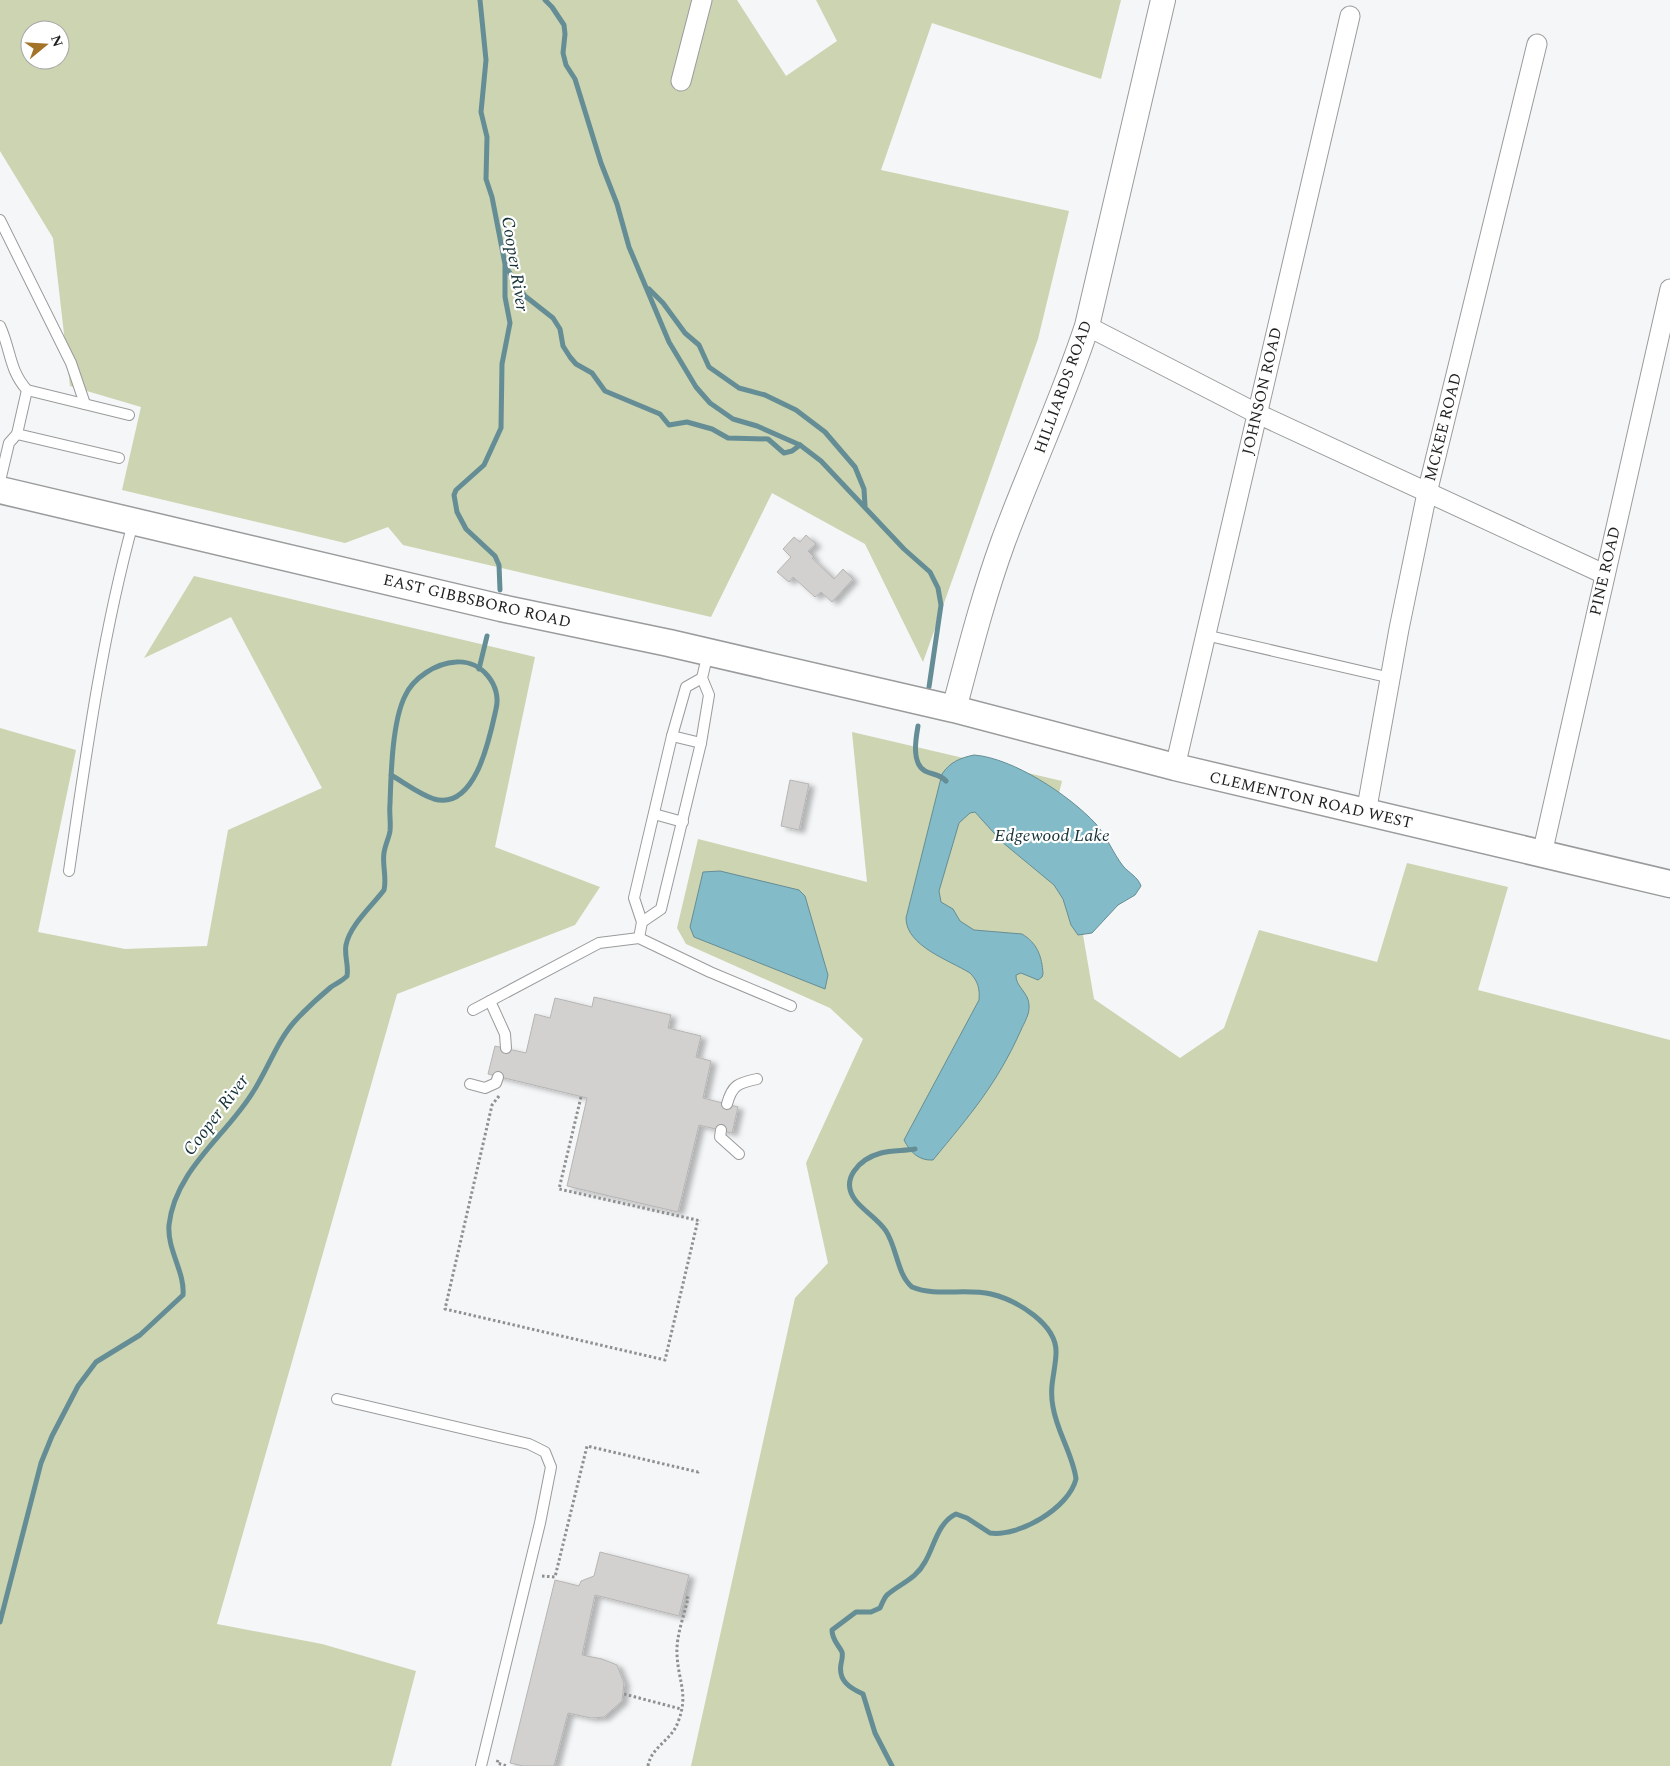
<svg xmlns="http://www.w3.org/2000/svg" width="1670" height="1766" font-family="Spectral,serif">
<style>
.green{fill:#ccd4b1;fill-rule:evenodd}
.water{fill:#83bcc8;stroke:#658d95}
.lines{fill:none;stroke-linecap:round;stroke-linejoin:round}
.stream{stroke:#658d95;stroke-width:5}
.building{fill:#d2d1cf;stroke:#b6b5b3;filter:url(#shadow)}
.service-casing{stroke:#9a9b9c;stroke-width:12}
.minor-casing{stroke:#9a9b9c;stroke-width:21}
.tertiary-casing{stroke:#9a9b9c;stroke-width:26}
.secondary-casing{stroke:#9a9b9c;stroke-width:29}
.path{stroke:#8f9191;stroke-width:3;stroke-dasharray:2.5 2.5;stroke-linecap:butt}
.service{stroke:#fff;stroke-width:10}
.minor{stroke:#fff;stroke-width:19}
.tertiary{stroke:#fff;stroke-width:24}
.secondary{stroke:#fff;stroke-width:26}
.labels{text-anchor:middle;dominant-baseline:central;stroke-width:4.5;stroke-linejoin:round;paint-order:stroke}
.street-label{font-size:16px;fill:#1e1f1f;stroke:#fff}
.water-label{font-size:18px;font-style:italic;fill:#153238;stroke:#fff}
</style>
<defs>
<filter id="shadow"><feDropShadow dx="5.5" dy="3" stdDeviation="2.5" flood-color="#0004"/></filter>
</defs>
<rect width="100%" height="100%" fill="#f4f6f7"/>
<g class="green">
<path d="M0,0H737L786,76L837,41L816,0H1121L1101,79L932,23L881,170L1069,211L1038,339L923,662L865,544L772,493L711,617L403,545L388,527L345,543L122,490L141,407L70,386L53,238L0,151ZM30,30H60V60H30Z"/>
<polygon points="194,576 535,657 495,847 600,887 575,925 397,994 217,1624 322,1644 416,1671 391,1766 0,1766 0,728 76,750 38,932 125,949 207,946 228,830 322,788 231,617 144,658"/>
<polygon points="852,732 1062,781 1059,793 1141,886 1083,935 1094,999 1180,1058 1224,1028 1259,930 1377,962 1407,863 1508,887 1478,990 1670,1040 1670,1766 691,1766 795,1298 828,1263 806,1163 863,1039 830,1008 686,944 677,928 698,839 867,882"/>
</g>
<g class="water">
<path d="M974,755C1013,758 1069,795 1096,824C1107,837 1113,853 1123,866C1129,873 1138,877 1141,886L1135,895L1118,905L1092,933L1078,935L1071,925L1063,899L1054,885L1002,842L975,812L970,813L959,823L939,891L941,902L953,909L960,921L974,930L1022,934C1037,943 1042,956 1043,974L1042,977L1038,980L1021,973L1016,975C1015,986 1029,993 1029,1005C1030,1014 1024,1023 1021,1030C997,1084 970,1115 933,1160C919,1161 910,1152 904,1140L979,1000C980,989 978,981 970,973C949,960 906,946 906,918L942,774C950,762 960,758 974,755Z"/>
<polygon points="720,871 799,890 805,896 828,975 825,989 694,937 690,927 703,872"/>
</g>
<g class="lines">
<g class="stream">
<polyline points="480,0 486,60 481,112 487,137 486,179 492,197 505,264 505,297 510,323 502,364 501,428 484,465 456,490 454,495 457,512 466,529 495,556 499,565 500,590"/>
<polyline points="545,0 552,7 564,25 565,34 563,53 566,65 575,79 601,163 617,204 629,247 669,342 696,387 710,403 733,419 757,426 800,445 821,461 904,549 930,572 938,588 941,605 929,687"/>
<polyline points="506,267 525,296 553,318 560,329 563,346 570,357 576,364 592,373 605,391 660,414 669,425 687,422 712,429 728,438 768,439 784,453 792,451 800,445"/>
<polyline points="649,289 663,303 685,333 699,345 709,367 739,388 765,395 796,410 825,432 855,467 864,489 865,506"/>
<polyline points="479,669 487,636"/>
<path d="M918,726C916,738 911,763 925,771C933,775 940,774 946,781"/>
<path d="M0,1622L41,1463L52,1436L78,1386L96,1362L140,1335L183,1295C185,1272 167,1250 169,1225C175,1170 226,1136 253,1092C268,1069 277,1041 295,1021C306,1009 319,997 331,987C337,983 342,981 347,976C349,965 344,956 346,945C350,925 372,906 384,890C387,877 382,865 384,853C385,845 389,838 390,831C391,822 389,813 390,804C391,775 392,722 405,696C413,678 436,663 456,662C482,660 502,686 496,709C490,736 476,811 434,799C419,794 405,783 391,775"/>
<path d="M892,1766L875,1733L863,1694C850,1688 838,1681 841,1664C842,1660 843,1656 842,1652C838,1644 832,1640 832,1630L856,1612H871L880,1608C882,1604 884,1598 887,1595C901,1583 916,1579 925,1562C934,1547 938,1522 956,1514L967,1518L990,1533C1019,1537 1069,1508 1076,1479C1073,1455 1057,1432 1053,1407C1049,1386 1055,1374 1056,1354C1058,1324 1016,1300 991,1294C965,1288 936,1297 912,1287C897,1274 897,1248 886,1231C878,1219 865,1212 856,1201C839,1180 859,1159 881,1153C892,1150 904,1151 915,1149"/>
</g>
</g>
<g class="building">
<polygon points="806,535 816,544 808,551 814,557 812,558 834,579 843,569 853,579 832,602 821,592 815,597 793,577 789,582 777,572 791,557 783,549 794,537 800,542"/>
<polygon points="790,780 809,784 799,830 781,826"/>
<polygon points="594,997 671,1015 668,1028 701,1036 696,1057 711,1061 703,1098 738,1107 732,1133 699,1125 678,1212 567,1186 587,1098 488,1074 495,1046 526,1053 535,1014 550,1018 555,998 592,1007"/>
<polygon points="600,1552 689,1575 679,1616 595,1595 582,1655 602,1659 617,1665 624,1683 622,1701 604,1717 591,1718 568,1713 554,1766 523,1766 510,1763 555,1580 579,1586 581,1581 594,1576"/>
</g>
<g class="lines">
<g class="service-casing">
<g id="service">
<polyline points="0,220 71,363 85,404"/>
<path d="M0,326C11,350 9,370 27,390"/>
<polyline points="17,434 119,458"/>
<polyline points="0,481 9,443 17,434 27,390 129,415"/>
<polyline points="1205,635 1391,678"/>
<polyline points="672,736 701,743"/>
<polyline points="654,814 683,822"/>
<path d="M69,871C86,754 102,637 133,523"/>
<polyline points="642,922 661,909 701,743 709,695 702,678 708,653"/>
<polyline points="639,938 642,922 634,898 672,736 686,687 702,678"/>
<polyline points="490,1001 505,1034 506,1048"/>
<polyline points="473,1010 599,943 639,938 710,972 791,1006"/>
<polyline points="470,1084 485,1088 496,1083 498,1077"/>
<path d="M727,1104C732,1085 738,1083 757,1079"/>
<polyline points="721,1130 720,1137 739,1154"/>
<polyline points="337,1399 529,1444 545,1452 551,1467 540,1523 481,1766"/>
</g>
</g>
<g class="minor-casing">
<g id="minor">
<polyline points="681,81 702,0"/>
<polyline points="1087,326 1256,413 1604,574"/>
<polyline points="1175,767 1350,16"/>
<polyline points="1366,813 1399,629 1427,493 1537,44"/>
<polyline points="1542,854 1670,289"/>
</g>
</g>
<g class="tertiary-casing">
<path id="tertiary" d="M954,709C969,653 983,597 1003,542C1030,469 1063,399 1087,326L1163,0"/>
</g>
<g class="secondary-casing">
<polyline id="secondary" points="0,490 501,608 669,643 954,709 1175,767 1670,884"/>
</g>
<g class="path">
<polyline points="499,1096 492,1105 445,1309 665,1360 698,1220"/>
<polyline points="581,1097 559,1189 701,1221"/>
<polyline points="542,1576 555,1577 587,1446 698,1472 699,1470"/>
<polyline points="624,1694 681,1709"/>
<polyline points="498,1760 497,1763 507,1766"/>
<path d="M648,1766C651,1747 672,1740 678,1722C689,1694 678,1681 677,1654C676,1636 684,1616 688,1598L684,1596"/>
</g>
<use href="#service" class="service"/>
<use href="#minor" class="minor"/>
<use href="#tertiary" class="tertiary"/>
<use href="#secondary" class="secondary"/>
</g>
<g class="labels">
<g class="street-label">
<text transform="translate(1063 387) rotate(-70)">HILLIARDS ROAD</text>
<text transform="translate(1262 391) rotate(-77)">JOHNSON ROAD</text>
<text transform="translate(1443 427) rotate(-76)">MCKEE ROAD</text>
<text transform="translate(1605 571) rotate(-77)">PINE ROAD</text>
<text transform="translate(477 601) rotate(13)">EAST GIBBSBORO ROAD</text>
<text transform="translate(1311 800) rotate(13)">CLEMENTON ROAD WEST</text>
</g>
<g class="water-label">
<text transform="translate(515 264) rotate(81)">Cooper River</text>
<text x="1052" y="835">Edgewood Lake</text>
<text transform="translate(216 1115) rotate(-53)">Cooper River</text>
</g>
</g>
<g transform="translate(45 45) rotate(72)"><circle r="24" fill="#ffffff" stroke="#a5a5a5"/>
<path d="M0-4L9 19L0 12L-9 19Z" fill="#a37328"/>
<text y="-8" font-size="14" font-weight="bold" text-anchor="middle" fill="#1e1f1f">N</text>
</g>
</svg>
